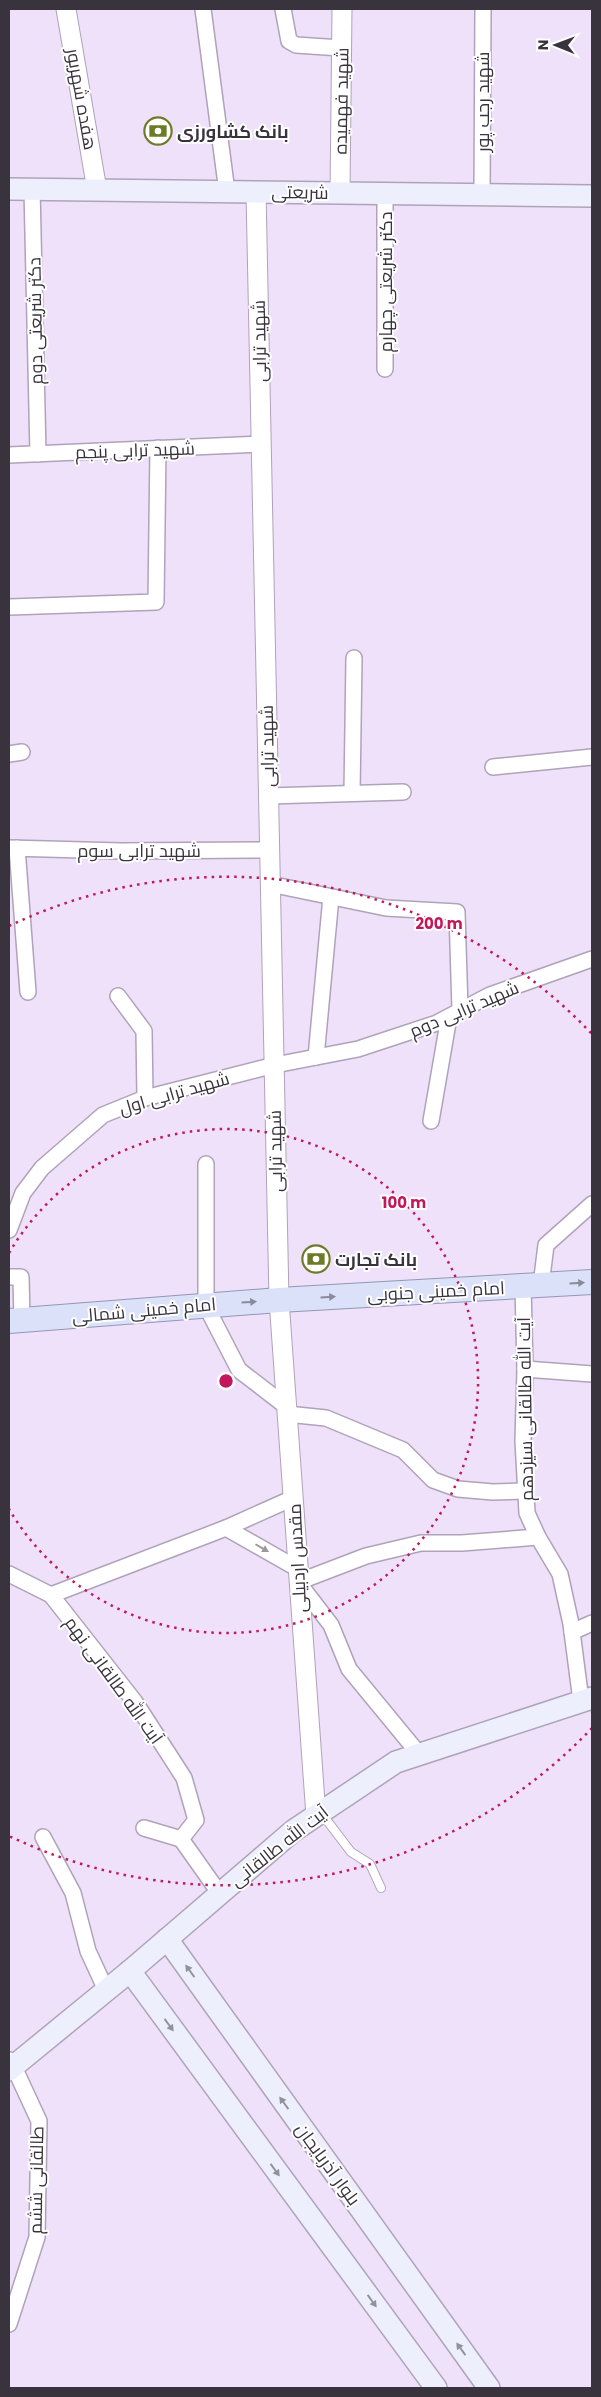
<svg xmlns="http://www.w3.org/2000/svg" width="601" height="2397" font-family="Poppins,Cairo,sans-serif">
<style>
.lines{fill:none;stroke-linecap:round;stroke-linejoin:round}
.service-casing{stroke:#afa3b9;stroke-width:10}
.minor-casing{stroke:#afa3b9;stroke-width:18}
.tertiary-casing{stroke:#afa3b9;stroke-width:21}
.secondary-casing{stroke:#afa3b9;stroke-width:24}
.primary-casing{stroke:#9397b5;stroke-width:26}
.service{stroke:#fff;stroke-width:8}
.minor{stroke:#fff;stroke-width:15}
.tertiary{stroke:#fff;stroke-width:19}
.secondary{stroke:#edf0fc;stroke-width:21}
.primary{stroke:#dce1fa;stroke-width:24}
.oneway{fill:#8a8a9b}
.oneway2{fill:#9c999e}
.oneway3{fill:#92929c}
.ring{fill:none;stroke:#c2185b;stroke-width:2.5;stroke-dasharray:2.5 5}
.labels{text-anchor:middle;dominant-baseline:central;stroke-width:4;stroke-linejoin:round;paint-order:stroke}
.street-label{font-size:18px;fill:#38333c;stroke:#fff}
.poi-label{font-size:18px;font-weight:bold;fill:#38333c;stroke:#fff;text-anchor:start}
.centre{fill:#c2185b;stroke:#fff;stroke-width:2.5}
.ring-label{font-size:15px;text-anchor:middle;font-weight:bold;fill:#c2185b;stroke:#fff;stroke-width:4;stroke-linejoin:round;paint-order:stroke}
</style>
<rect width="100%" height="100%" fill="#eee1f9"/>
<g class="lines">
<g class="service-casing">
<polyline id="service" points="322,1814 351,1852 370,1864 381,1888"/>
</g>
<g class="minor-casing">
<g id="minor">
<polyline points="203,9 227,192"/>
<polyline points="283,9 289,41 296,45 341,48"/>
<polyline points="32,189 38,454"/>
<polyline points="385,194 385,369"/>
<polyline points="482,195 483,9"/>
<polyline points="9,455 261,444"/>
<polyline points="10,607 156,602 158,448"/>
<polyline points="9,754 22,752"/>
<polyline points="493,767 592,757"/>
<polyline points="352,793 354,658"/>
<polyline points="268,796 403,792"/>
<polyline points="9,848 121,851 270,850"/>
<polyline points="17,848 28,992"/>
<polyline points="270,884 386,908 457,912 460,1010"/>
<polyline points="118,996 144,1031 145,1098"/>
<polyline points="316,1057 331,897"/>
<polyline points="431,1121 449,1017"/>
<polyline points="206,1164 206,1306 239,1370 287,1407"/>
<polyline points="9,1230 23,1193 42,1168 103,1115 145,1098 275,1065 358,1049 437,1023 490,995 592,959"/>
<polyline points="9,1277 21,1277 22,1320"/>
<polyline points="541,1285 546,1245 592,1204"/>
<polyline points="523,1286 525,1369 523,1441 527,1513 538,1537 560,1574 571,1624 581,1701"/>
<polyline points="525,1369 592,1374"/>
<polyline points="287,1414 326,1418 403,1450 433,1480 458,1489 493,1492 524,1491"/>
<polyline points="226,1528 298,1569"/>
<polyline points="9,1574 51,1595 226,1528 293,1498"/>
<polyline points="51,1595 135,1702 184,1778 196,1820 181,1839 220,1894"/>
<polyline points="572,1632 592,1623"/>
<polyline points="419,1754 349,1669 331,1625 298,1582 366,1556 421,1543 462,1543 538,1537"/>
<polyline points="144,1828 181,1839"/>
<polyline points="43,1837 73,1893 88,1951 106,1990"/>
<polyline points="9,2324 37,2237 39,2121 14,2067 9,2060"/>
</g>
</g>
<g class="tertiary-casing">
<g id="tertiary">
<polyline points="66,9 97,190"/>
<polyline points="256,192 279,1300 316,1816"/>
<polyline points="340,193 342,9"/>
</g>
</g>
<g class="secondary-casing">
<g id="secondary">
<polyline points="9,189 592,196"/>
<polyline points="167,1939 489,2388"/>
<polyline points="130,1971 436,2388"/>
<polyline points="9,2070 130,1971 293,1831 396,1762 592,1698"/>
</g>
</g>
<g class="primary-casing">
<polyline id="primary" points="9,1321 279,1300 592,1282"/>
</g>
<use href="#service" class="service"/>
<use href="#minor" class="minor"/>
<use href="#tertiary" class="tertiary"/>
<use href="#secondary" class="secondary"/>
<use href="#primary" class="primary"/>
</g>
<defs><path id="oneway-solid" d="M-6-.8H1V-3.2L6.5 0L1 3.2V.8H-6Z" transform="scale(1.25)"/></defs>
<g class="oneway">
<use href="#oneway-solid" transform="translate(577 1283) rotate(-3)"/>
<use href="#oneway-solid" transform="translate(328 1297) rotate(-3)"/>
<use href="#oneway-solid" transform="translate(249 1302) rotate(-4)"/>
</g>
<use class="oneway2" href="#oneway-solid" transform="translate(262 1548) rotate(30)"/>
<g class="oneway3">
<use href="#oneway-solid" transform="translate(190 1971) rotate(-126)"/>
<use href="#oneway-solid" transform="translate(169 2025) rotate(54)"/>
<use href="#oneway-solid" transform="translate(284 2103) rotate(-126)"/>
<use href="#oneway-solid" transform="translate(275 2170) rotate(54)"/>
<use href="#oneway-solid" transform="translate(372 2301) rotate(54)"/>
<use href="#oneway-solid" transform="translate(461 2349) rotate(-126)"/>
</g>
<g class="ring">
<path d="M9 1253A252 252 0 1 1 9 1509"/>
<path d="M592 1728A504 504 0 0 1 9 1836M9 926A504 504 0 0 1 592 1034"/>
</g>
<defs>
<g id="bank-ring" transform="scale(1.4375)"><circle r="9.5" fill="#fff" stroke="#6d7b28" stroke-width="1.5"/><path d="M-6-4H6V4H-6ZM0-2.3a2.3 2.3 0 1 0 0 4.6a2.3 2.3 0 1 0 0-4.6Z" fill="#6d7b28"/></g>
</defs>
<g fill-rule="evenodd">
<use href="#bank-ring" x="158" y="131"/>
<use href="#bank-ring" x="316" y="1259"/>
</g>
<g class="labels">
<g class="street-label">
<text transform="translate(82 99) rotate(80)">هفده شهریور</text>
<text transform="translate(341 101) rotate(-89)">شهید فهمیده</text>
<text transform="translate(482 102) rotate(-90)">شهید رجب پور</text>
<text transform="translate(300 192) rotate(1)">شریعتی</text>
<text transform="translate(385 282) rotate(-90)">دکتر شریعتی چهارم</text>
<text transform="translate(35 321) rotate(-91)">دکتر شریعتی دوم</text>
<text transform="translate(259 341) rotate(-91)">شهید ترابی</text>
<text transform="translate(135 450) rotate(-2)">شهید ترابی پنجم</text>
<text transform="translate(267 746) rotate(-91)">شهید ترابی</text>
<text x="139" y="850">شهید ترابی سوم</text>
<text transform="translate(464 1009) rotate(-23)">شهید ترابی دوم</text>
<text transform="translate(174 1093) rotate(-16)">شهید ترابی اول</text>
<text transform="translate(275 1151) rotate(-91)">شهید ترابی</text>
<text transform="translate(436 1291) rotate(-3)">امام خمینی جنوبی</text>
<text transform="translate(144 1310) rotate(-5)">امام خمینی شمالی</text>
<text transform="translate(525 1409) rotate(-91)">آیت الله طالقانی سیزدهم</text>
<text transform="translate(297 1558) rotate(-93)">مقدس اردبیلی</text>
<text transform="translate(114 1680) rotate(54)">آیت الله طالقانی نهم</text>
<text transform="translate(279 1846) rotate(-38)">آیت الله طالقانی</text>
<text transform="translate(328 2164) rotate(54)">بلوار آذربایجان</text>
<text transform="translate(36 2180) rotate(-89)">طالقانی ششم</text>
</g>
<g class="poi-label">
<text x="177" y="131">بانک کشاورزی</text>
<text x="335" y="1259">بانک تجارت</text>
</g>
</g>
<circle cx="226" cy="1381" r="8" class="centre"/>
<g class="ring-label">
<text x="439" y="929">200 m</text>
<text x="404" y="1208">100 m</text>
</g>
<rect width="601" height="2397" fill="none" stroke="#38333c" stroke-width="20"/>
<g transform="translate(556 45) rotate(271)" stroke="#ffffff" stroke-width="4" paint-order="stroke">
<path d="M0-4L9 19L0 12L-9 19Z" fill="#38333c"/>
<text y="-8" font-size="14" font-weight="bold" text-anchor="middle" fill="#38333c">N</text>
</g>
</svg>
